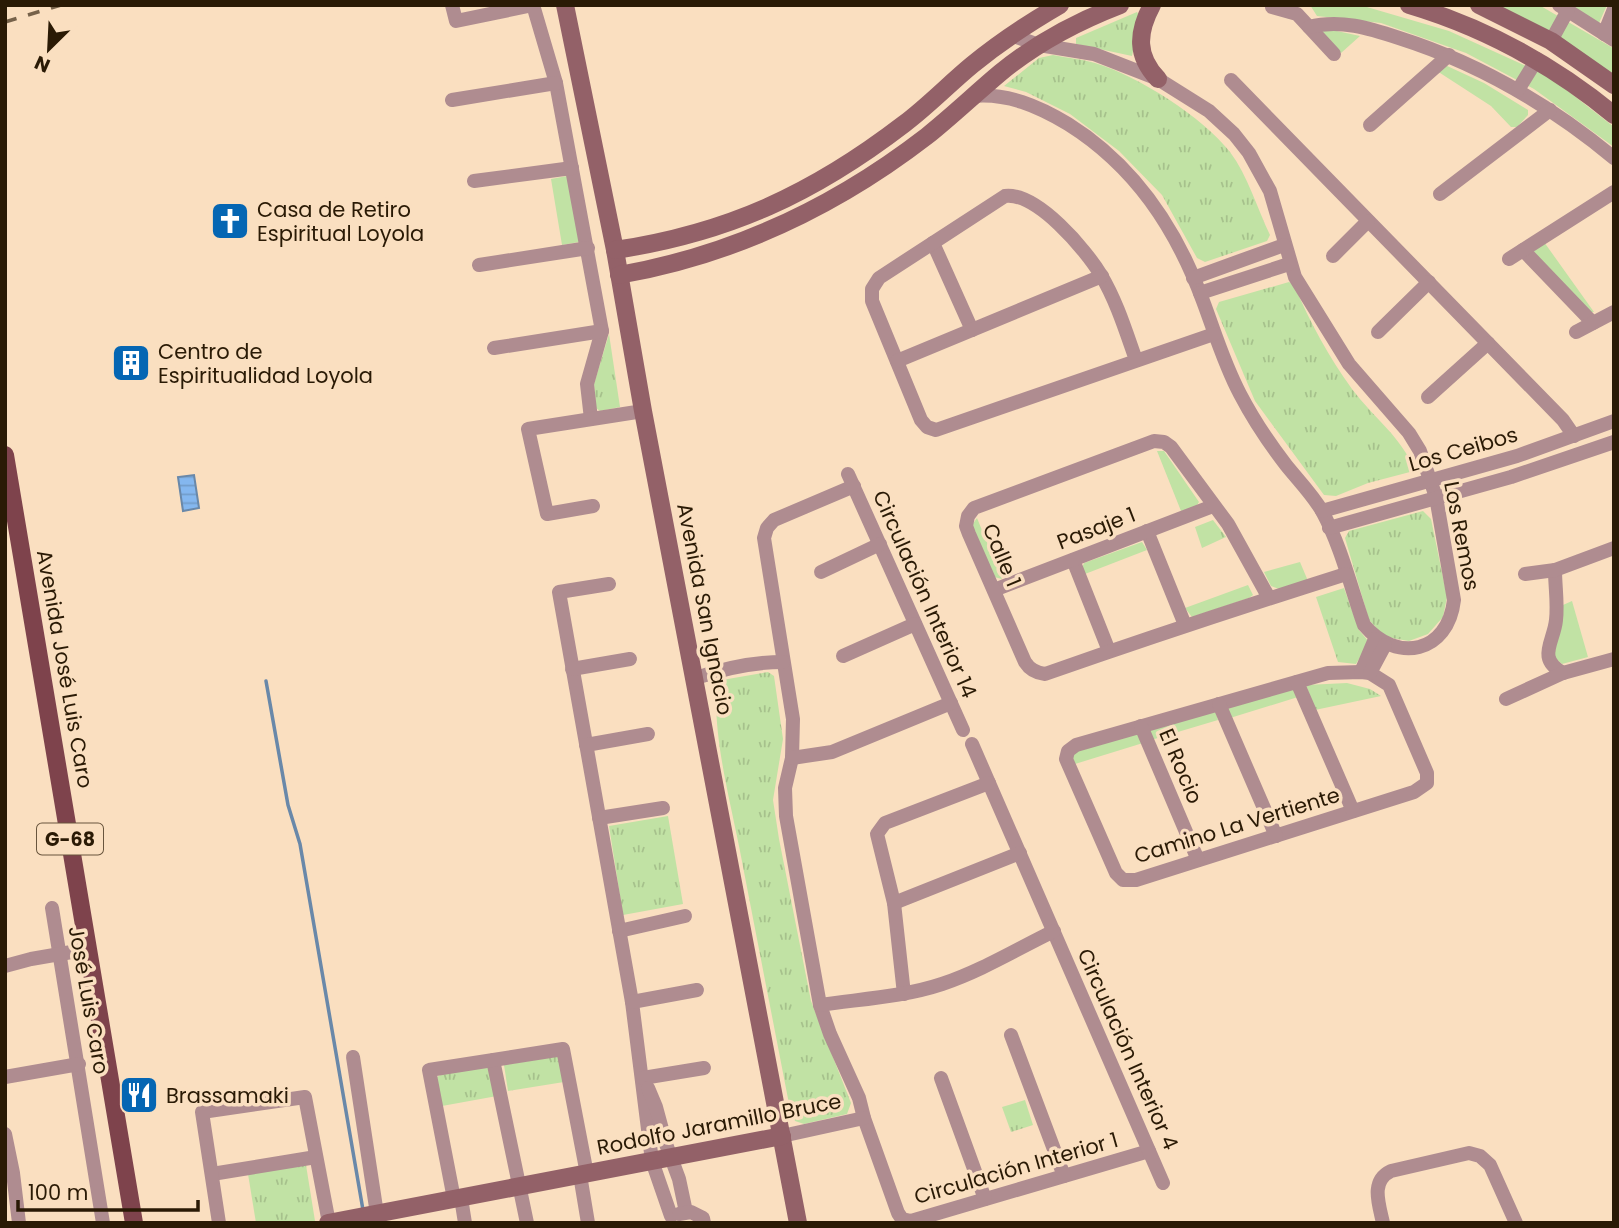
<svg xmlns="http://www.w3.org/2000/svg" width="1619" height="1228" font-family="Poppins,sans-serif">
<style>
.green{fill:#c1e2a4}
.park{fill:url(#park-tufts)}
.water{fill:url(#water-rules);stroke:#6988a9;stroke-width:2}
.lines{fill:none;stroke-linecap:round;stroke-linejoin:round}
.stream{stroke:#6988a9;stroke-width:3.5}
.street{stroke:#af8c90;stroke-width:14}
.secondary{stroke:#936168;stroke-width:18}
.primary{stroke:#7e434c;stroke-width:18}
.rail{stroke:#76624a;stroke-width:3.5;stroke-dasharray:12 12;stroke-linecap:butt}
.labels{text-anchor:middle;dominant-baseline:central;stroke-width:7;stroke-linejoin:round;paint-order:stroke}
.shield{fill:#fadfc0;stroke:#68553d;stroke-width:2}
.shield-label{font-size:19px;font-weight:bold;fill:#2a1a05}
.poi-label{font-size:21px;fill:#2a1a05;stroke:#fadfc0;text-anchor:start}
.street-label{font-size:21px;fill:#2a1a05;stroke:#fadfc0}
</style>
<defs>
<pattern id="park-tufts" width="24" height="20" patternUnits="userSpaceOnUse" patternTransform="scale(1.75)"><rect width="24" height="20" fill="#c1e2a4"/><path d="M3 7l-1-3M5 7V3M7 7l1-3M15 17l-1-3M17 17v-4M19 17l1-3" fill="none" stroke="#a6c18c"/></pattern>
<pattern id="water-rules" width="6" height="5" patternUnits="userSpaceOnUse" patternTransform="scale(1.75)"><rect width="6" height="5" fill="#84b7ef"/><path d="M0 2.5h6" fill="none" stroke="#729dcb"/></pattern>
</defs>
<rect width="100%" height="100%" fill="#fadfc0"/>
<g class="green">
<polygon points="1310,5 1360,5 1449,31 1550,77 1614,127 1614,147 1534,89 1466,53 1381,23 1317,16"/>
<polygon points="1492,5 1539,5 1613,48 1614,78"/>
<polygon points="1563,5 1607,5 1599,23"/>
<polygon points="1323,28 1360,36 1341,53 1320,30"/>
<polygon points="1445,65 1484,83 1528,110 1528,115 1517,127 1511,127 1491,106 1437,71"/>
<polygon points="567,176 579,242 562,245 551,179"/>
<polygon points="1544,242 1594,312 1589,312 1532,253"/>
<polygon points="1157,451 1164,451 1199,502 1196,507 1181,511"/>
<polygon points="977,518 1002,579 994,577 972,525"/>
<polygon points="1142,542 1147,550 1085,574 1082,568 1084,563"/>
<polygon points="1300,562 1308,581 1279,589 1271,586 1264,572"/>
<polygon points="1248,585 1253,595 1249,598 1192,617 1185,608"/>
<polygon points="1572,601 1588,657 1562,664 1554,657 1563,605"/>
<polygon points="1291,688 1295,690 1298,697 1230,718 1227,709 1229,705"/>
<polygon points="1212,711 1216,713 1218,720 1151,740 1150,728"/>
<polygon points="1137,734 1143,743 1075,764 1072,756 1074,751"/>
</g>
<g class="park">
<polygon points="1137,12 1140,17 1132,56 1076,44 1076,38"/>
<path d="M1053,55C1067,58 1082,59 1095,63C1138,76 1203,117 1230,152C1248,176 1257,208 1270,235L1267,241L1205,262L1197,258L1162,195L1119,151L1070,114L1026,92L1004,86L1039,58Z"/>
<path d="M1289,282L1294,285C1310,322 1328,356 1352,389C1373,417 1396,432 1413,465L1410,472L1368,483L1336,496L1324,495L1255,401L1216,309L1219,302Z"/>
<polygon points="609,334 620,407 600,411 596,408 594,384"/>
<polygon points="1423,511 1431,519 1447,597 1443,617 1428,634 1409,641 1391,638 1382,634 1369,620 1345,538 1349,531"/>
<polygon points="1213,520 1226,537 1202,548 1195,527"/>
<polygon points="1344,588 1359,630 1369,642 1356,664 1338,662 1316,597"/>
<path d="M768,672L774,676L783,739L773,800L779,839L811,1001L851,1103L847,1114L804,1124L795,1121L790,1109C773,1021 756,934 739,846C729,796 712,732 717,682L722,680Z"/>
<polygon points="1347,683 1370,689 1381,696 1315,710 1306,685"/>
<polygon points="668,816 683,904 623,915 609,826"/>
<polygon points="559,1056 564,1082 508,1091 504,1065"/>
<polygon points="491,1065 497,1096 442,1106 437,1077 442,1074"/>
<polygon points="1025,1100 1033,1125 1011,1132 1002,1107"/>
<polygon points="306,1165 315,1221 256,1223 248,1174"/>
</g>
<polygon class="water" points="194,475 199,508 183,511 178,477"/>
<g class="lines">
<polyline class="stream" points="266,681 288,805 300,844 363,1210"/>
<g class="street">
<polyline points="452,5 456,21 533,5"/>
<polyline points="533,5 556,83 602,331 587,384 591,419"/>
<polyline points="1559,5 1614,40"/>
<polyline points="1272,7 1297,14 1334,54"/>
<path d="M1309,27C1340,19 1369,28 1399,38C1478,63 1550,105 1614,158"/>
<polyline points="1604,34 1614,9"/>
<polyline points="1551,41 1568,10"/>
<polyline points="1231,80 1563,420 1574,436"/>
<polyline points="1518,90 1537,59"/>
<path d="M973,96C1008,93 1038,106 1068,124C1135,166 1176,228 1203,301C1215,333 1224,364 1240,394C1253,419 1269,443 1286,465C1298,480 1312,494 1322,511C1341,546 1351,588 1364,625C1397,664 1448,653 1454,600L1436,497L1420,451L1409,433L1349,364L1295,277L1270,191L1249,153L1234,134L1209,111L1158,79L1094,54L1039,45L1011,35"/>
<polyline points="452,100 556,83"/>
<polyline points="1370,125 1449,55"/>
<polyline points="474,181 572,168"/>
<polyline points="1440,194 1550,110"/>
<polyline points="933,243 972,330"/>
<polyline points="1523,250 1593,323"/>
<polyline points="1333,256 1368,221"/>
<polyline points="1509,259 1614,192"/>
<polyline points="479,265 588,248"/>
<polyline points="1193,278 1284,245"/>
<polyline points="1200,293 1289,264"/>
<polyline points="1378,332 1429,282"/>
<polyline points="1576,332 1614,312"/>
<polyline points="494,348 602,331"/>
<path d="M1136,360C1126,332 1117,302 1101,275C1086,250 1037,192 1005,196L879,278L872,289V301L921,420L927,427L936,430L1214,334"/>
<polyline points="897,361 1102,276"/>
<polyline points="1428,397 1488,343"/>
<polyline points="848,474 963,730"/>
<polyline points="854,486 774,520 767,528 764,538 793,719 792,758 785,788 786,816 820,1005 830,1034 859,1098 864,1118 898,1213 902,1219 911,1221 1149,1151"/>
<polyline points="593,506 547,514 528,429 643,411"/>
<polyline points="1322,511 1517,456 1614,421"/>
<polyline points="1329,528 1511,477 1614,442"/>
<polyline points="1147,531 1185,625"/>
<polyline points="1073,560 1109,651"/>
<path d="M1555,570C1555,586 1558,604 1556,620C1554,642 1536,658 1563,673"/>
<polyline points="821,572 880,544"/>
<polyline points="1525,574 1555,570 1614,548"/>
<polyline points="609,584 559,592 632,1002 652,1161 671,1216"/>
<polyline points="994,590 1213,506"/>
<path d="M1269,598L1228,524L1171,447L1164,442L1154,441L974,508L968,516L966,526L969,534L1025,662C1030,670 1036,673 1045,674C1145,639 1245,606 1346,574"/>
<polyline points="843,656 915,624"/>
<polyline points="572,669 630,659"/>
<polygon points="1361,672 1370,673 1389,685 1427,773 1427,783 1414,792 1136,880 1123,880 1116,873 1066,759 1068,751 1076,745 1328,673"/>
<polyline points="1361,672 1375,639"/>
<polyline points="1370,673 1385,645"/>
<path d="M696,678C725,668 752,662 783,662"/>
<polyline points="1297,682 1353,811"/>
<polyline points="1506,699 1563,673 1614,659"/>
<polyline points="1219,704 1276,836"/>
<polyline points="1141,726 1198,860"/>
<polyline points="972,744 1163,1183"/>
<polyline points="586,745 648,734"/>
<polyline points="792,758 832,752 951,703"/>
<polyline points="599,818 663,808"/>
<polyline points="894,903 1020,853"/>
<polyline points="52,908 103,1223"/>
<polyline points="619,931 685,916"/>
<polyline points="5,966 31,959 89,949"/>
<polyline points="904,994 894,903 877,834 885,823 989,783"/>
<polyline points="632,1002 697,990"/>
<path d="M820,1005C860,999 903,997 942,984C981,971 1017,949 1054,931"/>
<polyline points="1011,1035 1064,1176"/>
<polyline points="353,1057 377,1214"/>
<polyline points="493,1060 527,1223"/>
<polyline points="5,1077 79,1064"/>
<polyline points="643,1078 704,1068"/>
<polyline points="941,1078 985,1199"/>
<polyline points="648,1088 656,1107 666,1144 679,1179 686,1212"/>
<polyline points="5,1134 13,1173 19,1223"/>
<polyline points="782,1136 864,1118"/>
<polyline points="212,1174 316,1157"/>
<polyline points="580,1175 588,1223"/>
<polyline points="461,1198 465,1223"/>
<polyline points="454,1199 429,1070 563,1049 587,1174"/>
<polyline points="679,1214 691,1212 703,1218 704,1223"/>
<polyline points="219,1223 202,1112 305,1097 329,1223"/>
<path d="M1383,1223C1379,1204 1370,1181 1391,1171L1469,1153L1480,1156L1490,1165L1516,1223"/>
</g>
<g class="secondary">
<polyline points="565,5 615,250 643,411 798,1223"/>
<path d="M1152,5C1137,33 1136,56 1158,79"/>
<path d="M1409,5C1486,28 1552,64 1614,115"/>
<polyline points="1479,5 1551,41 1614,85"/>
<path d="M615,250C729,233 814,193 904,124C928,106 949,84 972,65C1000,42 1029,23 1060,5"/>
<path d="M619,275C734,255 835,207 927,136C952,116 975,94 1000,73C1035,44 1076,22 1120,5"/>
<polyline points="328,1223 782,1136"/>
</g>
<polyline class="primary" points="5,455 134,1223"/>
<polyline class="rail" points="5,22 61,5"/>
</g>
<defs>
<g id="church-square" transform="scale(2.0125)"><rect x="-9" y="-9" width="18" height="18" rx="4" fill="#0566b3" stroke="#fadfc0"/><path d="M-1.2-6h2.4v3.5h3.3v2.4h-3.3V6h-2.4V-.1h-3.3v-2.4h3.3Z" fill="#fff"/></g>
<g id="building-square" transform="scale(2.0125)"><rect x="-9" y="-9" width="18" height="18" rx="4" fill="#0566b3" stroke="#fadfc0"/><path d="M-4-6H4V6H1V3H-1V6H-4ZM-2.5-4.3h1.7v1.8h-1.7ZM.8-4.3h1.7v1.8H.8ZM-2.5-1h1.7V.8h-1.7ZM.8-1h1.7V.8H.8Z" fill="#fff"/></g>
<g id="restaurant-square" transform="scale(2.0125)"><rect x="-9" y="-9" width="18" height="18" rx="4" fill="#0566b3" stroke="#fadfc0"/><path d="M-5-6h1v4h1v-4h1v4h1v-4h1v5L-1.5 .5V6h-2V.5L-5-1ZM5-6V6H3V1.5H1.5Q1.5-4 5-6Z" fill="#fff"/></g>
</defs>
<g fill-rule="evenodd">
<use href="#church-square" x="230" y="221"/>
<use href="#building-square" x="131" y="363"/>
<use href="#restaurant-square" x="139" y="1095"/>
</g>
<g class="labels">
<rect class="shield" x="37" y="823.5" width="66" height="31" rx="5"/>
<g class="shield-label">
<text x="70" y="839">G-68</text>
</g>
<g class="poi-label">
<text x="257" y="209">Casa de Retiro<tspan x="257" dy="24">Espiritual Loyola</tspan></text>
<text x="158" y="351">Centro de<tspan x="158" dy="24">Espiritualidad Loyola</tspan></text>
<text x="166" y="1095">Brassamaki</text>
</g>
<g class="street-label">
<text transform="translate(1463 449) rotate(-16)">Los Ceibos</text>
<text transform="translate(1096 528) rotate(-21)">Pasaje 1</text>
<text transform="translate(1462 536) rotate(79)">Los Remos</text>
<text transform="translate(1002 555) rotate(67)">Calle 1</text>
<text transform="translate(925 594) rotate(66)">Circulación Interior 14</text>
<text transform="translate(705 609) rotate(79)">Avenida San Ignacio</text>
<text transform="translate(65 669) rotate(80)">Avenida José Luis Caro</text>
<text transform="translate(1181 766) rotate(67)">El Rocio</text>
<text transform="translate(1237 825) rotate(-17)">Camino La Vertiente</text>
<text transform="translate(89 1000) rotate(80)">José Luis Caro</text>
<text transform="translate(1128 1049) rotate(66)">Circulación Interior 4</text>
<text transform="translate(719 1124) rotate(-11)">Rodolfo Jaramillo Bruce</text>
<text transform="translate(1016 1168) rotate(-16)">Circulación Interior 1</text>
</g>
</g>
<rect width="1619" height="1228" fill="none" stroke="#2a1a05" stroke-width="14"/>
<g transform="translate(49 49) rotate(204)" stroke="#fadfc0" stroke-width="5" paint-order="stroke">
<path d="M0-5L12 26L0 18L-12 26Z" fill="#2a1a05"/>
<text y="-10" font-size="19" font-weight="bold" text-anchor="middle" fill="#2a1a05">N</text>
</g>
<path d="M18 1200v10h180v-10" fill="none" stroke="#2a1a05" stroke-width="3.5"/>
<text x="28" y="1200" font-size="21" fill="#2a1a05" stroke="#fadfc0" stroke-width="5" paint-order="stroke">100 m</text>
</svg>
